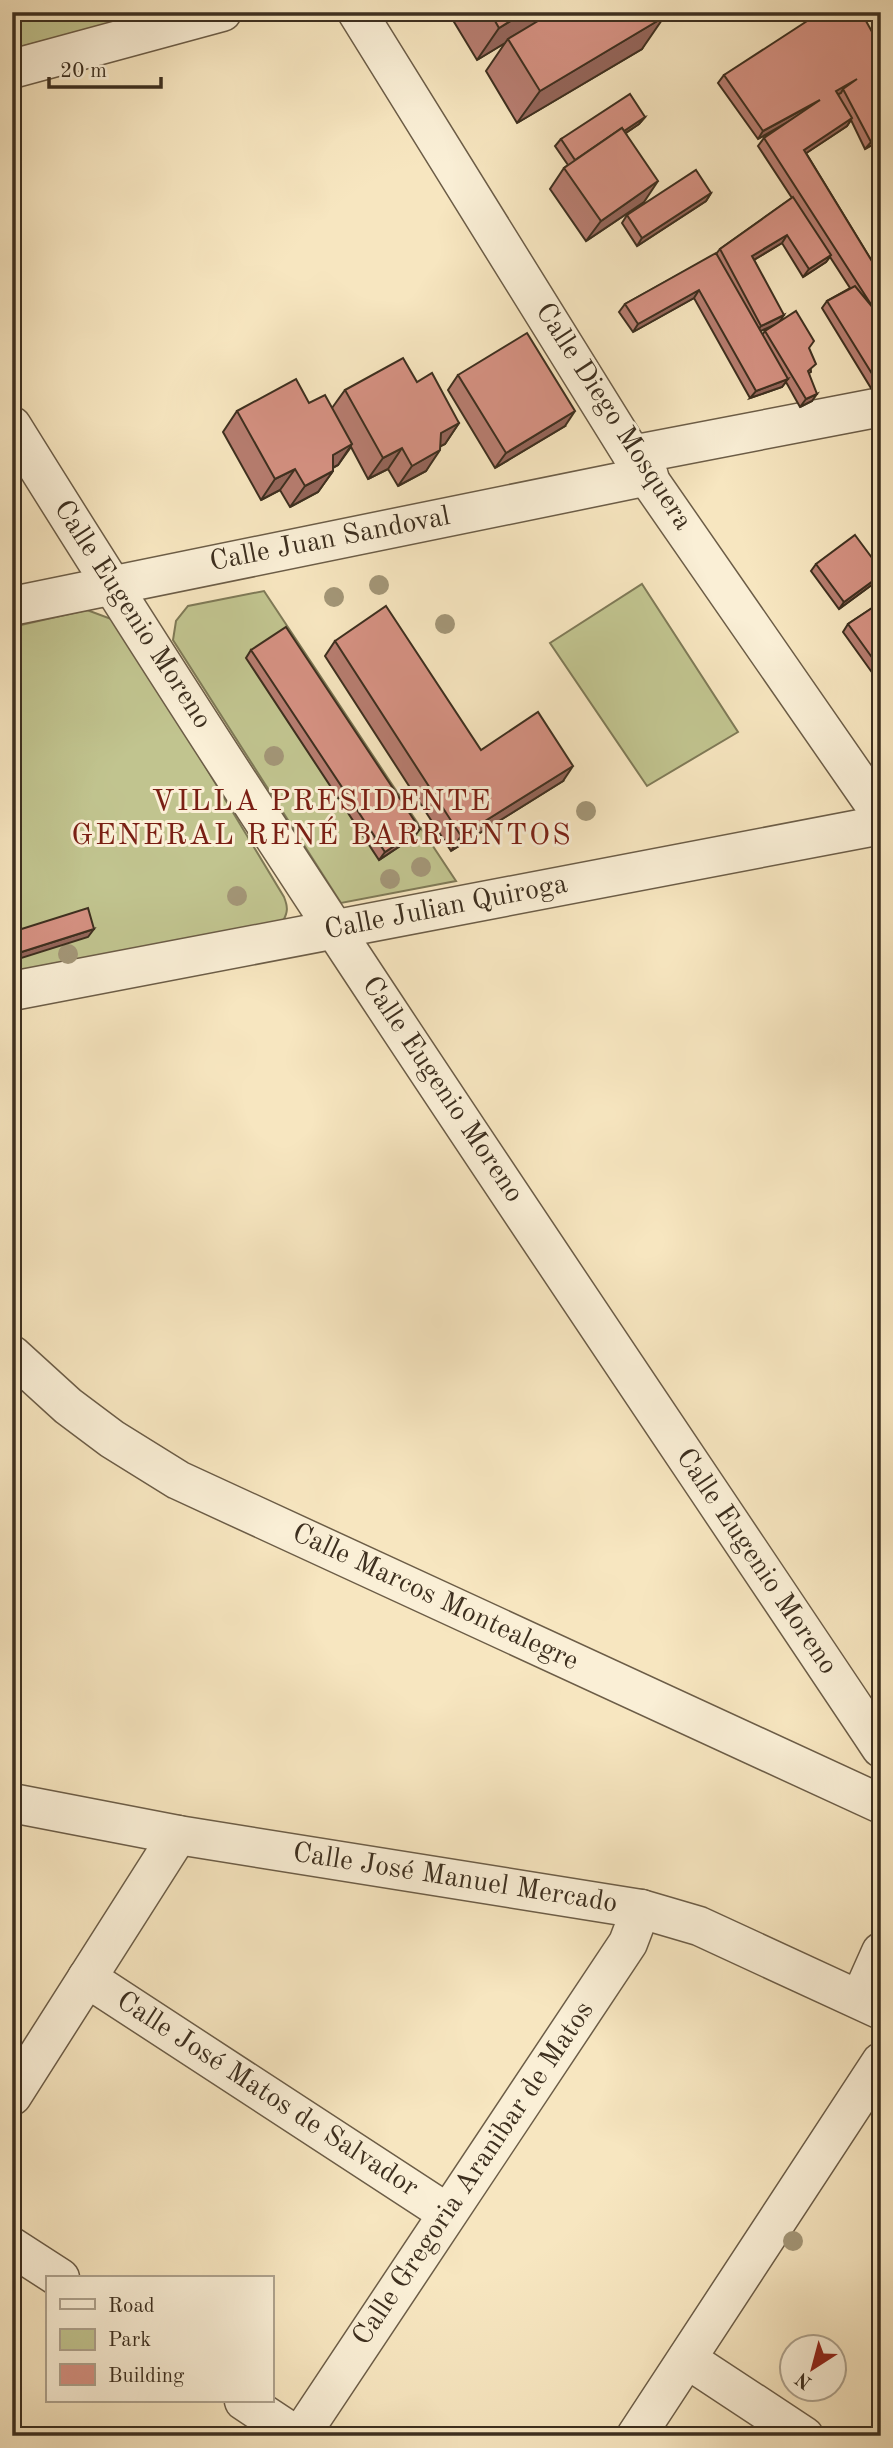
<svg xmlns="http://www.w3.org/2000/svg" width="893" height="2448" font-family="'Old Standard TT',serif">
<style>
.green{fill:#c1c48f;stroke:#7f7a57;stroke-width:2}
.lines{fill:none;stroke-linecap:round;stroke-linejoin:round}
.minor-casing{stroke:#6c5d47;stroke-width:41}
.minor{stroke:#faefd6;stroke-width:38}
.tree{fill:#a39677}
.wall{fill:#b77d70;stroke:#3d2f1f;stroke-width:2;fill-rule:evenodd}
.shaded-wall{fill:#95665b;stroke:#3d2f1f;stroke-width:2}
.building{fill:#d59182;stroke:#3d2f1f;stroke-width:2}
.labels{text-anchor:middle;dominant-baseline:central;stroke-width:6;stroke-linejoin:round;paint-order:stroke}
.street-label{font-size:28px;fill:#3d2f1f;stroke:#faefd6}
.neighbourhood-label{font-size:30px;letter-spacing:2px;fill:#7a1f14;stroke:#faefd6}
</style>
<rect width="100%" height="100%" fill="#f7e6c0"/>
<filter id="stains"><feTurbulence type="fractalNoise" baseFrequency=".00286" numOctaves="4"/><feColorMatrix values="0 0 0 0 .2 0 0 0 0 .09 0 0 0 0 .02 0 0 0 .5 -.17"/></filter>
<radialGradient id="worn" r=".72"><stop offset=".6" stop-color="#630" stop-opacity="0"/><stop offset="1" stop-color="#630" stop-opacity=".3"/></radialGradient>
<g class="green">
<polygon points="12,12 156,12 12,49"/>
<polygon points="642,584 738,732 647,786 550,643"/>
<polygon points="264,591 456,881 341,903 173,640 176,621 188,606"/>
<path d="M87,610L114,620L132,645L284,897C288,907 288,912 283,921L12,978V627Z"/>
</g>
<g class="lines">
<g class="minor-casing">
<g id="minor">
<polyline points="357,12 632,455 881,814"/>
<polyline points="12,69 222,12"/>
<path d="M12,426C290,874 588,1309 881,1748"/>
<polyline points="632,455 881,407"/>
<polyline points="12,606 649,476"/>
<polyline points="12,991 881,825"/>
<polyline points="12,1355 68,1406 112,1439 178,1480 881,1804"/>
<polyline points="12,1803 178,1835 641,1909 699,1926 881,2010"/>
<polyline points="87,1978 447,2213"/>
<polyline points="860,1999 881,1952"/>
<polyline points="12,2096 178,1835"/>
<polyline points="12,2247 60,2278"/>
<polyline points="687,2359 804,2436"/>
<polyline points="244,2401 297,2436"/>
<polyline points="300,2436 628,1943 641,1909"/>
<polyline points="636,2436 881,2062"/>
</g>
</g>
<use href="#minor" class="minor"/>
</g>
<g class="tree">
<circle cx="379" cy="585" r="10"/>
<circle cx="334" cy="597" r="10"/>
<circle cx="445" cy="624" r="10"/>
<circle cx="274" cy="756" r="10"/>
<circle cx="586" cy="811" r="10"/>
<circle cx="421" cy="867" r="10"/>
<circle cx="390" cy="879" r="10"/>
<circle cx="237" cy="896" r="10"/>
<circle cx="68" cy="954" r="10"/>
<circle cx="793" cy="2241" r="10"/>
</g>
<g class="wall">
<polygon points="448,12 661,12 642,49 517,123 486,71 505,43 477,60"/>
<path d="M881,48V140L865,149L851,120L847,126L806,153L881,276V391L874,393L822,308L827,301L850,288L830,257L826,262L803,277L782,243L754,260L781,320L809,348L811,372L809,373L812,401L800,407L786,382L782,387L750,398L694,298L633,332L619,312L625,304L716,254L720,249L792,198L758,146L764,138L785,123L758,139L718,83L724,75ZM772,326L765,331L762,335L760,331Z"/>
<polygon points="645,117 639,124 626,133 644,202 586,241 550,189 564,168 568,165 555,146 561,139"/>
<polygon points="711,193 706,201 637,246 622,223 627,215"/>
<polygon points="458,375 565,426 495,468 448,390"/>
<polygon points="417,382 459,423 445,444 440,446 426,471 398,486 388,469 368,479 351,447 338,465 333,468 333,471 318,492 290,507 280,490 261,500 223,432 237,411 309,403 332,408 345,390"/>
<polygon points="816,564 881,570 881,576 877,581 839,609 811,571"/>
<polygon points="881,602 881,685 843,632 848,624"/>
<polygon points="335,641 481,750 563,781 451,851 325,656"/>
<polygon points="251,650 415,836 379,860 246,658"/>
</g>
<g class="shaded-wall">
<polygon points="525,12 557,12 508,39 505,43 477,60 499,28"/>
<polygon points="664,17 642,49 517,123 540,91"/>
<polygon points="857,79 843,89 841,93 830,98 836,91"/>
<polygon points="820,100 814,107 758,139 763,131"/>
<polygon points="645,117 639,124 571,169 576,162"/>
<polygon points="852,118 847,126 799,158 804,150"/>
<polygon points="881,136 881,140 865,149 871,142"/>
<polygon points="658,181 644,202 586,241 601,221"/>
<polygon points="711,193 706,201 637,246 642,238"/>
<polygon points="787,235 782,243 747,264 752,256"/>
<polygon points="831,255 826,262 803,277 809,269"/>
<polygon points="699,290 694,298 633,332 638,324"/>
<polygon points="784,315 779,323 756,333 761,326"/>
<polygon points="788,379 782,387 750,398 756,391"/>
<polygon points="879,385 881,385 881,391 874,393"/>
<polygon points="817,394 812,401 800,407 806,399"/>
<polygon points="575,411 565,426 495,468 506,453"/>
<polygon points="459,423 445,444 426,454 441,433"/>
<polygon points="352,444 338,465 319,475 333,455"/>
<polygon points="402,448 388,469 368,479 383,458"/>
<polygon points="440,450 426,471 398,486 412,466"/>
<polygon points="295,469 280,490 261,500 275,479"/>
<polygon points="333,471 318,492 290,507 305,486"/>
<polygon points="881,575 877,581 839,609 844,602"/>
<polygon points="573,766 563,781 451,851 461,836"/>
<polygon points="420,829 415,836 379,860 385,852"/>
<polygon points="94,929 88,937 12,961 12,955"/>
</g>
<g class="building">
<polygon points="490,12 525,12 499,28"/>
<polygon points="553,12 661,12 664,17 540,91 508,39"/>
<polygon points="821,12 861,12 881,48 881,136 871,142 843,89 857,79 836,91 852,118 804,150 881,276 881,385 879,385 827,301 855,286 874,309 764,138 820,100 763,131 724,75"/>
<polygon points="630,94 645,117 624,131 622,128 575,160 561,139"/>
<polygon points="622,128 658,181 601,221 564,168"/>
<polygon points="696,170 711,193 642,238 627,215"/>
<polygon points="793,197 831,255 809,269 787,235 752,256 784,315 761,326 720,249"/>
<polygon points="716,253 788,379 756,391 699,290 638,324 625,304"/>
<polygon points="796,311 814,341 809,348 816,364 808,371 817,394 806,399 765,331"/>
<polygon points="527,333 575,411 506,453 458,375"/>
<polygon points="403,358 417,382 432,373 459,423 441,433 440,450 412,466 402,448 383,458 345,390"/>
<polygon points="296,379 309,403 325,395 352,444 333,455 333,471 305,486 295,469 275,479 237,411"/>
<polygon points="855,535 881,570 881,575 844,602 816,564"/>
<polygon points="881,602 881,670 848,624"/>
<polygon points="386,606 481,750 538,712 573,766 461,836 335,641"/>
<polygon points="286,627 420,829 385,852 251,650"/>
<polygon points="88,908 94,929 12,955 12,932"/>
</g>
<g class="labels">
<g class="street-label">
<text transform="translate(613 417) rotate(57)">Calle Diego Mosquera</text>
<text transform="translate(330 540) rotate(-11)">Calle Juan Sandoval</text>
<text transform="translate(132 615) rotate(57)">Calle Eugenio Moreno</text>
<text transform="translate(446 908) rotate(-11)">Calle Julian Quiroga</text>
<text transform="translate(442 1090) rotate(56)">Calle Eugenio Moreno</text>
<text transform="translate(756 1562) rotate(56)">Calle Eugenio Moreno</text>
<text transform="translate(435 1598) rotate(25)">Calle Marcos Montealegre</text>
<text transform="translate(455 1879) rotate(9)">Calle José Manuel Mercado</text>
<text transform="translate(267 2095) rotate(33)">Calle José Matos de Salvador</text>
<text transform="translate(474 2174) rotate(-56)">Calle Gregoria Aranibar de Matos</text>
</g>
<g class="neighbourhood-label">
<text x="322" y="802">VILLA PRESIDENTE<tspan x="322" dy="34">GENERAL RENÉ BARRIENTOS</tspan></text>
</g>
</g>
<rect width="893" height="2448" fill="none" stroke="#f7e6c0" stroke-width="42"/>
<rect x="14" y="14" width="865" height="2420" fill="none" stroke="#3d2f1f" stroke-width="3.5"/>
<rect x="21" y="21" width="851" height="2406" fill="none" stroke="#3d2f1f" stroke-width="2"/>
<rect x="46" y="2276" width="228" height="126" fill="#faefd6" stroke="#aea28d" stroke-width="2"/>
<rect x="60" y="2299" width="35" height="10" fill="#faefd6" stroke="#aea28d" stroke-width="2"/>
<text x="108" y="2312" font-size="21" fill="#3d2f1f">Road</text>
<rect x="60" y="2329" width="35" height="21" fill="#c1c48f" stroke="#aea28d" stroke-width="2"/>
<text x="108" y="2346" font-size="21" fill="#3d2f1f">Park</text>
<rect x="60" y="2364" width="35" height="21" fill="#d59182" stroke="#aea28d" stroke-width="2"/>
<text x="108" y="2382" font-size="21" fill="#3d2f1f">Building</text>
<g transform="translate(813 2368) rotate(216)"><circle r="33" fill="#faefd6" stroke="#aea28d" stroke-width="2"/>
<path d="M0-5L12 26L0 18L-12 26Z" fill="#8f2418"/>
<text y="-10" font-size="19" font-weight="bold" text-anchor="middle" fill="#3d2f1f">N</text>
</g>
<path d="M49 77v10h112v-10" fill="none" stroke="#3d2f1f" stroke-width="3.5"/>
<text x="60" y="77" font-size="21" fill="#3d2f1f" stroke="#faefd6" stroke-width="5" paint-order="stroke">20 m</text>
<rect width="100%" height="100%" filter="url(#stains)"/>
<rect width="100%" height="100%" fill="url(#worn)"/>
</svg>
